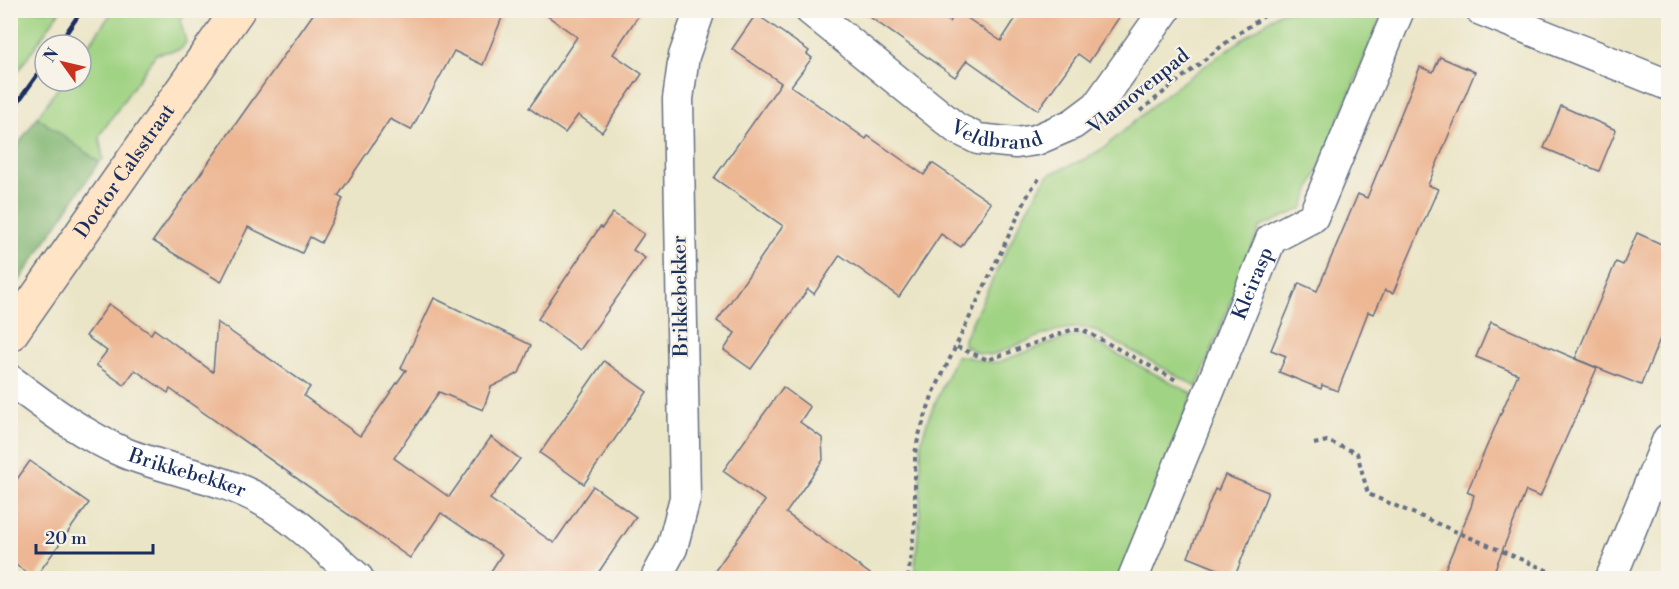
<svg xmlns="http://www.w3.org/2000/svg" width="1679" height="589" font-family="'Libre Bodoni',serif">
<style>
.green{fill:#a0d383;stroke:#5e8170;stroke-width:1.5}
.forest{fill:#80b571;stroke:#4e7268;stroke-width:1.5}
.building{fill:#edb794}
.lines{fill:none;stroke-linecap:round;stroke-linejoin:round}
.street-casing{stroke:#646f83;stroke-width:33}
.secondary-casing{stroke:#646f83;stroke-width:36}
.path{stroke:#646f83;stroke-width:4;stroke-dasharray:4.5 4.5;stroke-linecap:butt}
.street{stroke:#fff;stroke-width:30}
.secondary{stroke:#ffe4c6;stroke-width:33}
.rail{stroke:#1b2f5e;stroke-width:4.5}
.labels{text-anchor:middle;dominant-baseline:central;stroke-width:4.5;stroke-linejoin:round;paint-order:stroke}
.street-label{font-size:20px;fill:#1b2f5e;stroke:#f7f3e8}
</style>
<rect width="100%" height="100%" fill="#f7f3e8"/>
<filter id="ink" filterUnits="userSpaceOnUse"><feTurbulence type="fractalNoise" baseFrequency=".0167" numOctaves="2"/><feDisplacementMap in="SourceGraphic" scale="12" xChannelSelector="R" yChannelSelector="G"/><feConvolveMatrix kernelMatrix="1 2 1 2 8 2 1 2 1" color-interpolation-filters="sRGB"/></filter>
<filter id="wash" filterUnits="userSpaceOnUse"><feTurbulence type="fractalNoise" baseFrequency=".008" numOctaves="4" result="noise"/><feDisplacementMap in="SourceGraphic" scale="24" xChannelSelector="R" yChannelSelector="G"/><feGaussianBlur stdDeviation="1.35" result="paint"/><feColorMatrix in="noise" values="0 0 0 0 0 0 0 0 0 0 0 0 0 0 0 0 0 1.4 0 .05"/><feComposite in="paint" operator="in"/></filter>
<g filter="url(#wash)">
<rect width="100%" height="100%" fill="#ebe5c7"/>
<g class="green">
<polygon points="11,10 60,11 11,81 10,11"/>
<polygon points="113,11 186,11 180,19 186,42 181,49 156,54 99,136 103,159 99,162 37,117 63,81 81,81 81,55"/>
<path d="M1282,11H1384L1302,209L1260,227L1197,387L1094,330C1061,320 1023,346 990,355L977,353L964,345V339L1025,212L1045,179L1052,173L1085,159L1104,148L1167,93Z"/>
<path d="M1081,335L1193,394L1119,578H914L920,513L921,442L928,419L956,356C967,354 982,364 998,362L1068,337Z"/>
</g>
<polygon class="forest" points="37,117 99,162 11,293 11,155"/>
<g id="blocks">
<g class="building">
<polygon points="316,10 505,10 483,65 454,51 411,130 390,119 338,196 343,199 321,243 310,237 302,253 248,227 221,282 153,241"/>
<polygon points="539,10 642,10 613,54 642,74 602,132 578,115 565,133 529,108 577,37"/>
<polygon points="860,10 934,10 950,22 957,11 1001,41 1021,10 1124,10 1089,62 1078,54 1038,110 967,60 955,77"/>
<polygon points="756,14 809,51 807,54 812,58 791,86 866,139 868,136 924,175 932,163 991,203 961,247 941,234 899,297 840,255 814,294 808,289 751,369 724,350 735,333 717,321 783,226 714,178 781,83 732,49"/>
<polygon points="1440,57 1475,72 1428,185 1438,189 1393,293 1385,290 1374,314 1368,312 1338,391 1322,385 1321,389 1279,372 1286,356 1271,350 1299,283 1317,291 1358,194 1367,198 1420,67 1433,72"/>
<polygon points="1561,106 1616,130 1599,171 1544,148"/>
<polygon points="613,213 644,234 633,250 645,258 580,350 538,319 600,227 602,228"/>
<polygon points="1637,233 1668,247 1668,319 1641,385 1575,359 1616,262 1623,265"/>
<polygon points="434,298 531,345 519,373 491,387 483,410 439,392 394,458 449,497 491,437 520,459 490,499 554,543 593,486 636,517 594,579 486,579 502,554 441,513 410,558 170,389 168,393 135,370 124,385 96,365 107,351 86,336 109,304 151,334 154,329 213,372 217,322 310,387 304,396 360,436 406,370 401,368"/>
<polygon points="1491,322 1597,368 1540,497 1526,491 1491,579 1441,579 1471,507 1474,495 1467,492 1518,374 1476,357"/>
<polygon points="604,361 647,392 584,484 540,453"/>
<polygon points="783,387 810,407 800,422 822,438 823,460 786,513 877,579 709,579 765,501 723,471"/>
<polygon points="30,461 89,503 35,578 10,561 10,489"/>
<polygon points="1225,475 1268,492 1235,576 1188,557 1215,489 1218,491"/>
</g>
</g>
</g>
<g filter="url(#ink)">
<use href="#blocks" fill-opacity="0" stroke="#646f83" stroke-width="1.5"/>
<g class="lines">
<g class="street-casing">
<g id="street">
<path id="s1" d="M810,10L956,128L978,139L1016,143L1036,140L1073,124L1097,106L1165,10"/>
<polyline points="1481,10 1668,85"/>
<path id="s2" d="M10,380C46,407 84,436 125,453C170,471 221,477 263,501C298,521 328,552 358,578"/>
<polyline points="656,578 672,548 685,498 678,99 684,56 700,10"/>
<path id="s3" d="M1133,578L1271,239L1313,217L1399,10"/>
<polyline points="1611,578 1668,439"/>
</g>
</g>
<g class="secondary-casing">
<g id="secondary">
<path id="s4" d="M10,335L238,10"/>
</g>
</g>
<g class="path">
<polyline points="1140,111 1232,38 1273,10"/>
<polyline points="957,347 988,360 1071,330 1083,330 1176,380"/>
<polyline points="1314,444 1327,441 1357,453 1368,494 1565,578"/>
<polyline points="908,578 915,523 915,453 919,435 932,396 1030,191 1041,176"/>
</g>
<use href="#street" class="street"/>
<use href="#secondary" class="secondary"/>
<g class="rail">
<polyline points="58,45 82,10"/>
<polyline points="10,113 45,64"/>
</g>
</g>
</g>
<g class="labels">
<g class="street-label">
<text transform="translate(1139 92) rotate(-39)">Vlamovenpad</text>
<text stroke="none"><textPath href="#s1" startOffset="230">Veldbrand</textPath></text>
<text stroke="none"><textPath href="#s4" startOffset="200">Doctor Calsstraat</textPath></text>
<text stroke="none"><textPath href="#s3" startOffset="318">Kleirasp</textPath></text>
<text transform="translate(681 296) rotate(-91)">Brikkebekker</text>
<text stroke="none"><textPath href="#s2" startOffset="202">Brikkebekker</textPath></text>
</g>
</g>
<rect width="1679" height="589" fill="none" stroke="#f7f3e8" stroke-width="36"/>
<g transform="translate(63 63) rotate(304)"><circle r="28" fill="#f7f3e8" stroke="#9fa5b1" stroke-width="1.5"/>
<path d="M0-4.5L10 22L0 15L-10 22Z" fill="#c8321e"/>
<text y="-9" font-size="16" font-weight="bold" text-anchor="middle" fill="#1b2f5e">N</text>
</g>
<path d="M36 544v9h117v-9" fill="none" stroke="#1b2f5e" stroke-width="3"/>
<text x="45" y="544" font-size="18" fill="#1b2f5e" stroke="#f7f3e8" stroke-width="4.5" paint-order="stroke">20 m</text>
</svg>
